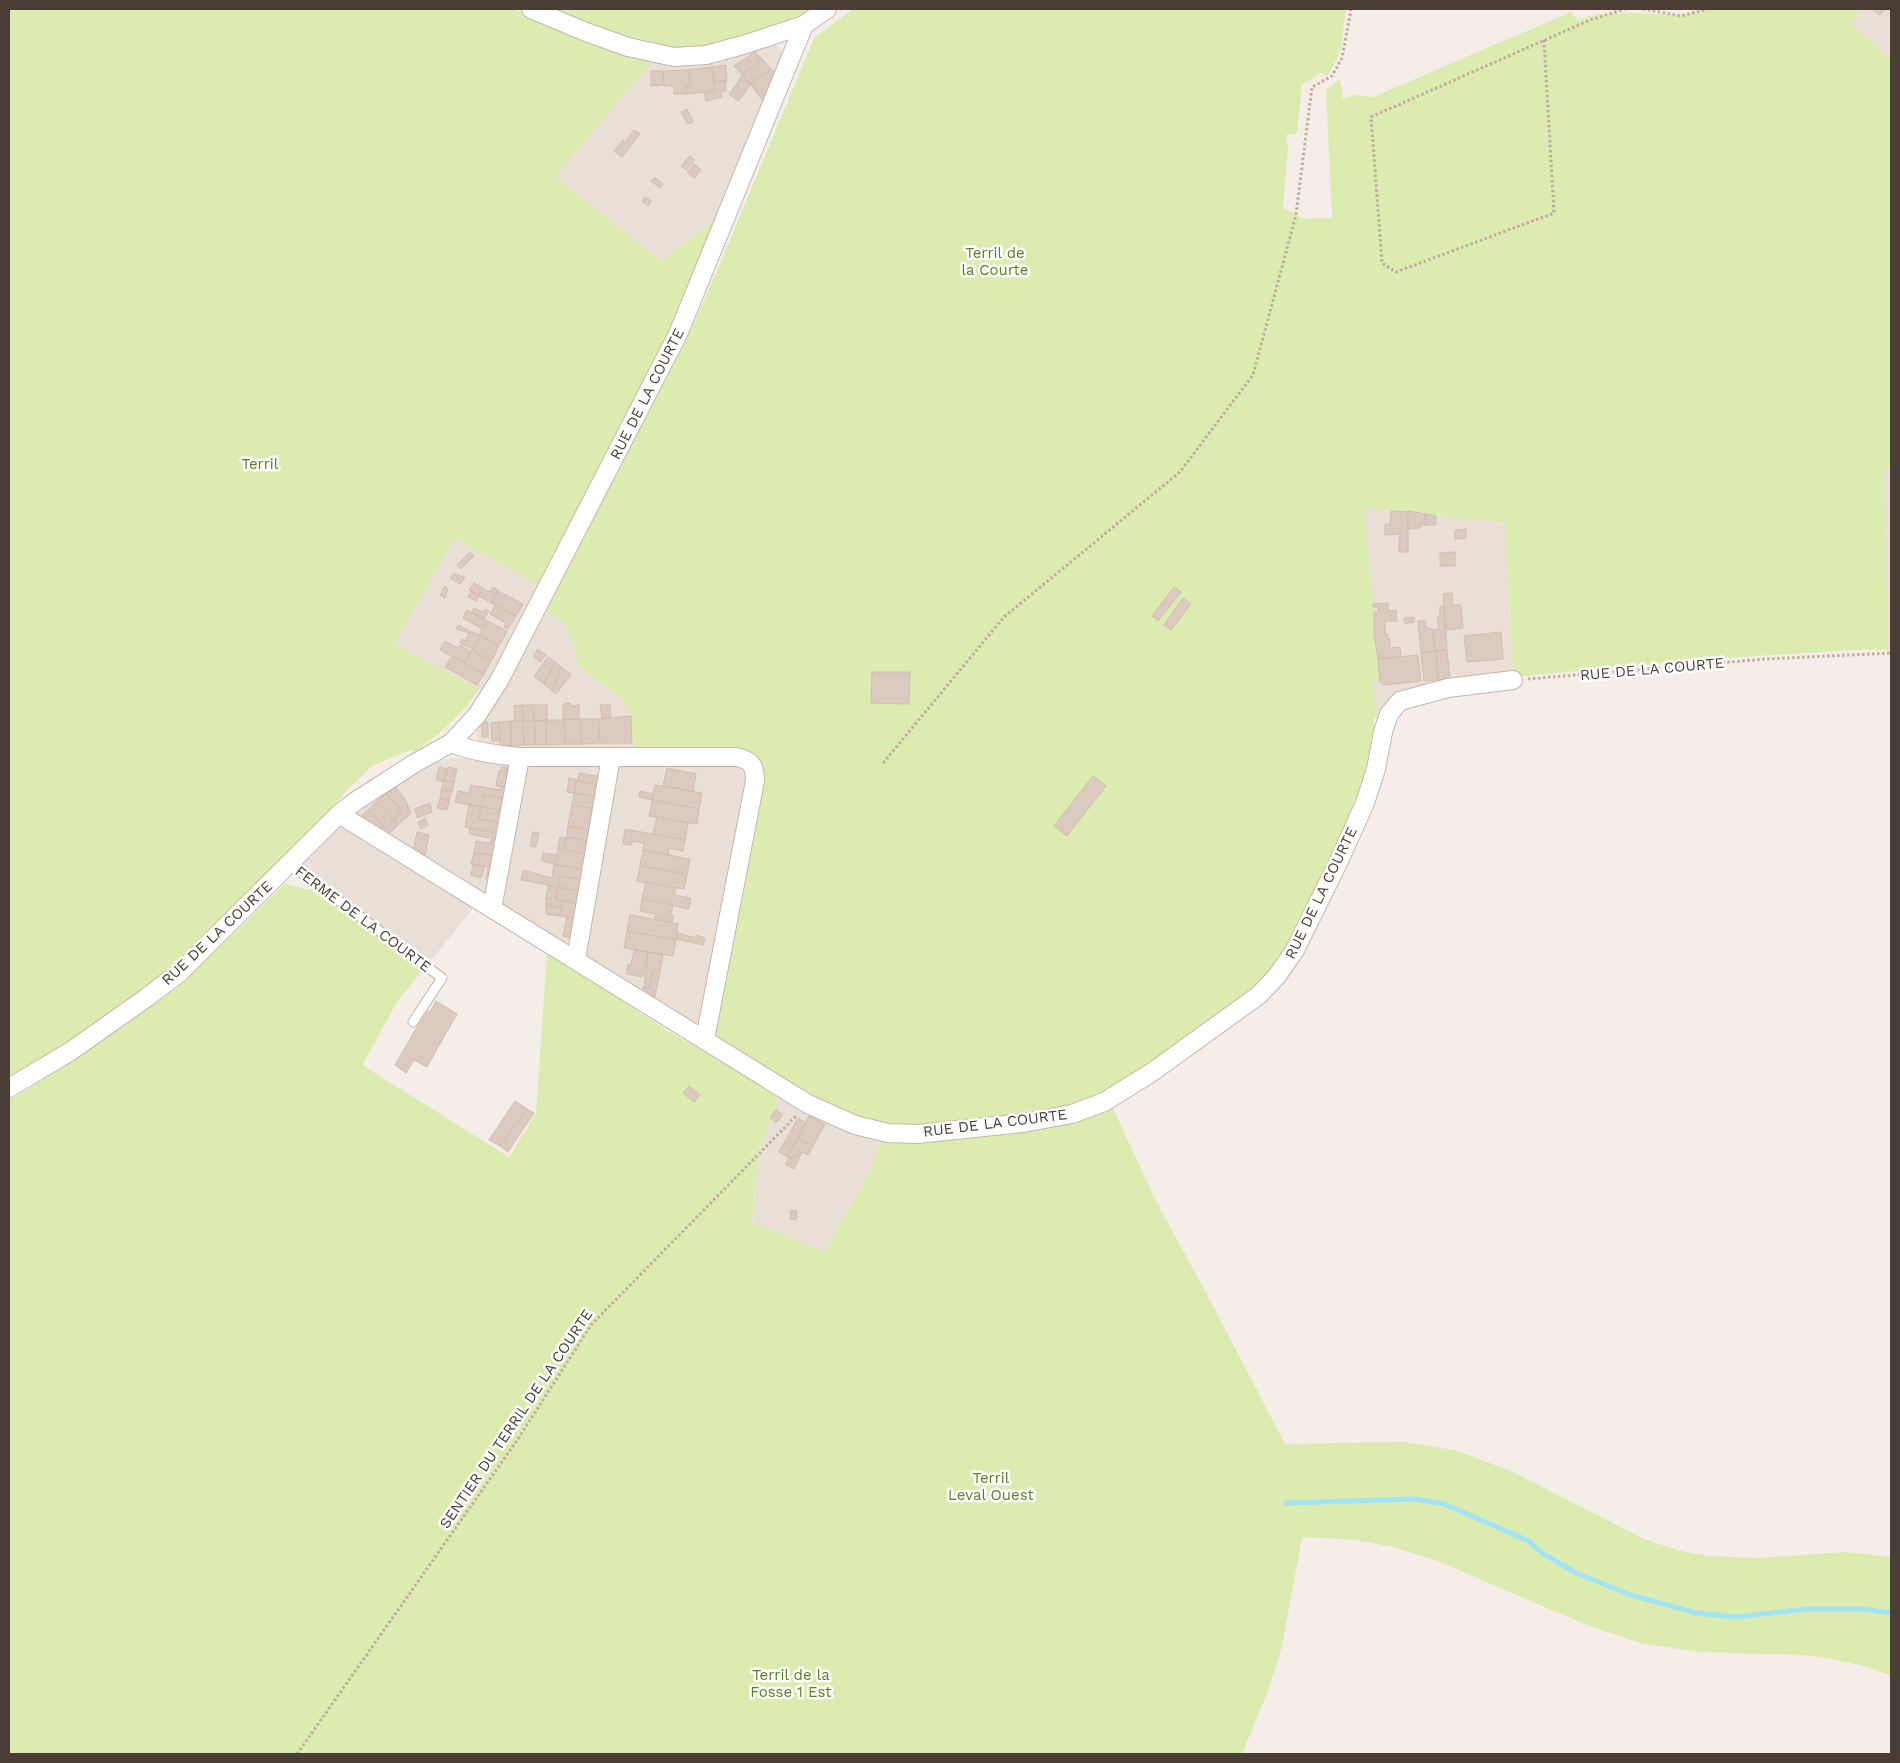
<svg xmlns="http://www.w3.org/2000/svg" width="1900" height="1763" font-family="'Work Sans',sans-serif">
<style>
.residential{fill:#e9dfd6}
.green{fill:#dcebb0}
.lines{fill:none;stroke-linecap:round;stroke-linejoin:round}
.stream{stroke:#a2e3f4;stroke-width:5}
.building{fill:#dacac0;stroke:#d2beb0}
.lane-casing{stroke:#c4b7ad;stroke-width:11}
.street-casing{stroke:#c4b7ad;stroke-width:20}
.path{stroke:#c3ad9b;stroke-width:3;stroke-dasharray:2.5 2.5;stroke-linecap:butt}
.lane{stroke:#fff;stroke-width:9}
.street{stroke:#fff;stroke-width:18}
.labels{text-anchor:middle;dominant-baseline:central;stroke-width:5;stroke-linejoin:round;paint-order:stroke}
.park-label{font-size:15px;fill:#5a7e26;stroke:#fff}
.street-label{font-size:15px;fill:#493e36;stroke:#fff}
</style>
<rect width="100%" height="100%" fill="#f5eee8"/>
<g class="residential">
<polygon points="1861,9 1891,9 1891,59 1848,23"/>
<polygon points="767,44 776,45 785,53 719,217 661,261 555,176 653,61"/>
<polygon points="1891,467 1891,650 1888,650 1884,469"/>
<polygon points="1364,508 1505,523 1513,677 1406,689 1392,698 1379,718 1371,681 1379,682 1374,634 1375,620"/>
<polygon points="455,538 539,586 484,692 394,644"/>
<polygon points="543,610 565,624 575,649 578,666 623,699 631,716 634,752 499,751 480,743 476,735 479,723"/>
<polygon points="452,758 735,761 752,774 703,1029 355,816 356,807 425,763"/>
<polygon points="339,822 475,906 428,964 296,863"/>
<polygon points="780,1094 884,1137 863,1183 825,1252 752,1222 759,1152"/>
</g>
<g class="green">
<polygon points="9,9 513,9 569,33 653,61 555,176 661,261 719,217 667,339 539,586 455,538 394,644 479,689 466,707 441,732 416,751 407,751 372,766 345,792 326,817 178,966 73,1042 9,1080"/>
<polygon points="546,9 814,9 794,20 751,35 700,48 681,51 633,42"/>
<path d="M853,9H1346L1341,48L1337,59L1327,76L1322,73L1302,84L1297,133L1286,135L1288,147L1283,208L1304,219L1332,218L1326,90L1340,79L1343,99L1355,95L1373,97L1571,12L1577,20C1611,7 1647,16 1682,14C1690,14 1698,11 1705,9H1861L1849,23L1891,59V467L1884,469L1888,650H1851L1697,660L1513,677L1505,523L1364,508L1375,619L1374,634L1380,682H1372L1379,718H1374V740L1363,795L1290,950L1264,985L1131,1078L1082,1105L949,1127L890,1126L858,1119L821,1104L711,1037L760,766L634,752L631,716L623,699L578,666L575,649L565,624L543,610L567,569L687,338L720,264L814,38Z"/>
<polygon points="285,884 309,890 312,887 423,970 397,1002 362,1065 509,1157 536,1113 547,953 673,1034 780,1094 759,1152 752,1222 825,1252 863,1183 884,1137 1110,1102 1156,1201 1211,1302 1285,1444 1404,1442 1454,1450 1511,1471 1644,1539 1681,1551 1709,1556 1757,1558 1846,1552 1891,1557 1891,1676 1868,1667 1842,1661 1807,1655 1699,1652 1640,1643 1592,1627 1547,1608 1438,1561 1393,1547 1357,1540 1302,1537 1282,1646 1268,1691 1242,1754 9,1754 9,1099 25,1091 91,1048 178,987"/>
</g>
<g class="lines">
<polyline class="stream" points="1286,1503 1415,1499 1444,1504 1529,1541 1542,1553 1576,1573 1628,1594 1696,1613 1736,1617 1807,1609 1865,1609 1891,1613"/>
</g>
<g class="building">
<polygon points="1872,9 1885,9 1880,15"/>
<polygon points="755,52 762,59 742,75 734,66"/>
<polygon points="762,59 771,69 750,84 742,75"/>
<polygon points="726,65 727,81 714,82 712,67"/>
<polygon points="712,67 715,91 686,94 686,85 690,84 688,70"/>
<polygon points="771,69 775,73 763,101 750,84"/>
<polygon points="688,70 690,84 686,85 686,94 674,94 674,86 664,86 663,71"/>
<polygon points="651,71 663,71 664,85 651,86"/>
<polygon points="742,75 750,84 745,93 736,85"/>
<polygon points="725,81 726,91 721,91 722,97 706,101 704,92 715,91 714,82"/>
<polygon points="736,85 745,93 738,101 729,94"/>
<polygon points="687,109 693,122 687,124 681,112"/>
<polygon points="634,130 640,134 622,157 614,151 623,140 625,142"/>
<polygon points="690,156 695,160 686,170 681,166"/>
<polygon points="694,164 701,170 694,178 687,172"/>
<polygon points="655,177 663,184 660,188 651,181"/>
<polygon points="645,197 651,201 648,206 642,201"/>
<polygon points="1391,511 1408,512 1408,552 1399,552 1399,534 1385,535 1385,524 1390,524"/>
<polygon points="1408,511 1425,514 1425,525 1420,525 1420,528 1408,529"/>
<polygon points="1425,514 1436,516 1425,525"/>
<polygon points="1436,516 1436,525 1425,525"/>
<polygon points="1466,529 1466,538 1455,539 1455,530"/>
<polygon points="470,552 474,556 461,569 457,565"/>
<polygon points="1455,552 1455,566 1440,566 1440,553"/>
<polygon points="454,573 465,578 460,584 450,578"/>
<polygon points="474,583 490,592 493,587 498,590 491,603 469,590"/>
<polygon points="445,586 448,589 445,598 440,595"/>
<polygon points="1174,587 1181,592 1158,621 1152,616"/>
<polygon points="471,591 479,596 476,601 468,597"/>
<polygon points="498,591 523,604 516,616 491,603"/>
<polygon points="1452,593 1453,605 1461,605 1463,628 1446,630 1443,594"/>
<polygon points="1183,598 1191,604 1171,630 1164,625"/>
<polygon points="1388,603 1388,611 1396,610 1397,621 1385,621 1385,634 1388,634 1387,639 1390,639 1390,648 1400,647 1401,657 1378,659 1374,634 1374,612 1378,612 1378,607 1373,607 1373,604"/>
<polygon points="495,605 516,616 508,629 504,627 506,623 490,614"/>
<polygon points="1440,606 1444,606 1447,650 1435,651 1432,630 1439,629 1437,617 1440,617"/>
<polygon points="474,608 483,612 485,609 489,611 484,619 471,613"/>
<polygon points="467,610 487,621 482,629 463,618"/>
<polygon points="1414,617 1414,622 1405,624 1404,618"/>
<polygon points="487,621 507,631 499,646 479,635"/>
<polygon points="1418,621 1425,621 1426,628 1430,628 1432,630 1435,651 1421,653"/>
<polygon points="458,625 481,636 473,649 460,643 462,639 465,641 469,633 456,629"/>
<polygon points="1501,632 1503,659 1467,662 1464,636"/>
<polygon points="481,636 499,646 491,661 472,650"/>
<polygon points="445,641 458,648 460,645 472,652 465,663 440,650"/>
<polygon points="538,649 546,655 540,662 533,657"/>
<polygon points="472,650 491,661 484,674 465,663"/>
<polygon points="1447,650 1450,679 1438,680 1436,651"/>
<polygon points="1436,651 1438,680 1424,681 1421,653"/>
<polygon points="1418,655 1421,681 1384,685 1380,682 1378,659"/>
<polygon points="452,656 484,674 477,685 445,667"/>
<polygon points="548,657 555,662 544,684 534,676"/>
<polygon points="555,662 561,667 552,691 544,684"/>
<polygon points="561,667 571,675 556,694 552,691"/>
<polygon points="872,672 910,672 909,704 871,703"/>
<polygon points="565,703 570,703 571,706 579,705 579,719 563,720 563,706"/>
<polygon points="522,705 534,705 532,709 535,721 523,721"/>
<polygon points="522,705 523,721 515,721 514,706"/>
<polygon points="534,705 547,705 547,720 535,721 532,709"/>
<polygon points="600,705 610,705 611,718 602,718"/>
<polygon points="631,716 632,743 600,743 598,719"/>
<polygon points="581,719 598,719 600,743 581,744"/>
<polygon points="581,719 581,744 565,744 564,720"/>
<polygon points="546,720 564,720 565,744 546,745"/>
<polygon points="546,720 546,745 535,745 535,721"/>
<polygon points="511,721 523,721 524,745 511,746"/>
<polygon points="511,721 511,746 500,746 499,722"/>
<polygon points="523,721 535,721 535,745 524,745"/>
<rect x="482" y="722" width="6" height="15"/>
<polygon points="499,722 500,741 492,741 491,723"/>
<polygon points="439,767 447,769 444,782 436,780"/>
<polygon points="448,767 457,769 454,782 444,780"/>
<polygon points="502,767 512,769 510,788 496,786 499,770 501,771"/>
<polygon points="667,768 696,774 693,791 663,786"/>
<polygon points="579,773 602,777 600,785 578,782"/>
<polygon points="1093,776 1106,786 1067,836 1054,826"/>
<polygon points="569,778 578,780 574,793 567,792"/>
<polygon points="444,780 454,782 452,792 441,790"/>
<polygon points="576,781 600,785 598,797 574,793"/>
<polygon points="394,785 406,801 411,813 398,825 394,820 402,811 385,793"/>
<polygon points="471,785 500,790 501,786 510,788 507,799 483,795 481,807 455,802 458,791 469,793"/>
<polygon points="655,785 702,793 699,809 652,800"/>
<polygon points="441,790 451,792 449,801 440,799"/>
<polygon points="640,791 653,794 652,800 639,797"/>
<polygon points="385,793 402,811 394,820 376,802"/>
<polygon points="574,793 598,797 596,809 572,805"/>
<polygon points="483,795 507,799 505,811 481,807"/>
<polygon points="440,799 449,801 447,810 437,808"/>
<polygon points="652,800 699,809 697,824 649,816"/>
<polygon points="376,802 394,820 385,828 368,810"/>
<polygon points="430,803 432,812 417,818 415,809"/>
<polygon points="469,805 481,807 479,819 504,823 502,834 465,827"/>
<polygon points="572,805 596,809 592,831 568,826"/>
<polygon points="481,807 505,811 504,823 479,819"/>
<polygon points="368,810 385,828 394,820 398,825 390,833 387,830 383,834 359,818"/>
<polygon points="657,817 688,823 685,840 653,834"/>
<polygon points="425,818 428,825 421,829 418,822"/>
<polygon points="568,826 592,831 590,842 567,837"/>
<polygon points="470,828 502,834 500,845 490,843 492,836 490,836 489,838 469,834"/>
<polygon points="625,829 685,840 683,851 669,848 668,855 643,850 644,843 632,841 632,845 623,844"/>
<polygon points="417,832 429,835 425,855 413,852"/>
<polygon points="533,832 539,833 536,847 530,846"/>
<polygon points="560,837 566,838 564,850 588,854 585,870 555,864"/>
<polygon points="567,837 590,842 588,854 564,850"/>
<polygon points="476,841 500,845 498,856 474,853"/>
<polygon points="643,850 690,859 687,874 640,866"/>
<polygon points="474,853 498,856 496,868 471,864"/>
<polygon points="543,853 557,855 554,864 542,861"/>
<polygon points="554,864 585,870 584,880 560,876 558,887 521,880 523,870 552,878"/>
<polygon points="473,865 485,866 481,878 471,875"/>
<polygon points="640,866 687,874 684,889 637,881"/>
<polygon points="488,867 496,868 494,880 486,879"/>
<polygon points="560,876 584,880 582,892 558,887"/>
<polygon points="646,882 676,888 674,895 691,898 689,909 642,899"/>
<polygon points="548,886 558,887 556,899 562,901 561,908 550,906 551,899 546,898"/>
<polygon points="558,887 582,892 580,904 556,899"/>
<polygon points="546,898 551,899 550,906 561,908 560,916 546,914"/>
<polygon points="642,899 673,905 671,915 674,916 672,922 654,919 656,914 640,911"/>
<polygon points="562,901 580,904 577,919 560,916"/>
<polygon points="630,915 678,924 676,940 627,931"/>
<polygon points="567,917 577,919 574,938 563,936"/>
<polygon points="627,931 676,940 673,956 624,948"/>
<polygon points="677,933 695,938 696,935 705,938 703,945 676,939"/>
<polygon points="634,950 648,952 643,977 626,974 628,964 631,965"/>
<polygon points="648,952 663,955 660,971 653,970 650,988 644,987"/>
<polygon points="653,970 660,971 655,997 642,988 644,987 650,988"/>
<polygon points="436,1001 457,1014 427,1067 414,1060 406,1073 395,1065 426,1011 430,1012"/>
<polygon points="689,1086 700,1095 694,1102 683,1093"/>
<polygon points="515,1101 527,1109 500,1146 489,1140"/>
<polygon points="527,1109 534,1113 508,1152 500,1146"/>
<polygon points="776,1109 783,1115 776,1123 770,1118"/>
<polygon points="809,1116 825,1124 813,1146 798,1138"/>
<polygon points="798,1118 806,1123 787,1157 779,1152"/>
<polygon points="798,1138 813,1146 808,1155 800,1151 796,1157 794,1156 793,1159 787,1157"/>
<polygon points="800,1151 802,1152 794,1169 785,1164 790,1158 793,1159 794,1156 796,1157"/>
<polygon points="791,1210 797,1211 796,1220 790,1219"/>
</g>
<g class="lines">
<g class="lane-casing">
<polyline id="lane" points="290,864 442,978 413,1022"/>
</g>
<g class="street-casing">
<g id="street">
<polyline points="531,9 586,32 628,47 674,57 706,55 743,45 804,25 827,9"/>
<path d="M451,743C474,752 495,755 520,757H736C751,760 755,765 755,781L705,1039"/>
<polyline points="339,814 808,1104 855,1125 888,1133 917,1134 1023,1123 1072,1114 1104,1102 1151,1073 1259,995 1277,976 1295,950 1338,863 1365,803 1376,769 1383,732 1389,714 1400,701 1448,688 1513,680"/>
<polyline points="492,909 520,757"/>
<polyline points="576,959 611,757"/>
<polyline points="9,1088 71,1051 146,998 179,973 339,814 356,801 415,763 451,743 477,715 500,679 678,334 804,25"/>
</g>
</g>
<g class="path">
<polyline points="1643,9 1681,16 1708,9"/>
<polyline points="1544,40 1554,213 1396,272 1382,263 1371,117 1590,20 1625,9"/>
<polyline points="1528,679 1766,659 1891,653"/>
<polyline points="883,763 1004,617 1180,472 1253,375 1296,215 1312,87 1332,76 1342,58 1351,9"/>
<polyline points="297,1754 518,1439 591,1325 797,1115"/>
</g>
<use href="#lane" class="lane"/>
<use href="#street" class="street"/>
</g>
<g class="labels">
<g class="park-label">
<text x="995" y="253">Terril de<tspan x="995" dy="17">la Courte</tspan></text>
<text x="260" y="464">Terril</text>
<text x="991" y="1478">Terril<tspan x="991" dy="17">Leval Ouest</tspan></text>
<text x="791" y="1675">Terril de la<tspan x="791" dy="17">Fosse 1 Est</tspan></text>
</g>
<g class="street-label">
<text transform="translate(647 394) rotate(-63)">RUE DE LA COURTE</text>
<text transform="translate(1652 669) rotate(-5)">RUE DE LA COURTE</text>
<text transform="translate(1321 893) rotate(-64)">RUE DE LA COURTE</text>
<text transform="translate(363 919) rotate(37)">FERME DE LA COURTE</text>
<text transform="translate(217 933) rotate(-43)">RUE DE LA COURTE</text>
<text transform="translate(995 1123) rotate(-7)">RUE DE LA COURTE</text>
<text transform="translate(516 1419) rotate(-56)">SENTIER DU TERRIL DE LA COURTE</text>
</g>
</g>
<rect width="1900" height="1763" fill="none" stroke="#493e36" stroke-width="20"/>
</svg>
